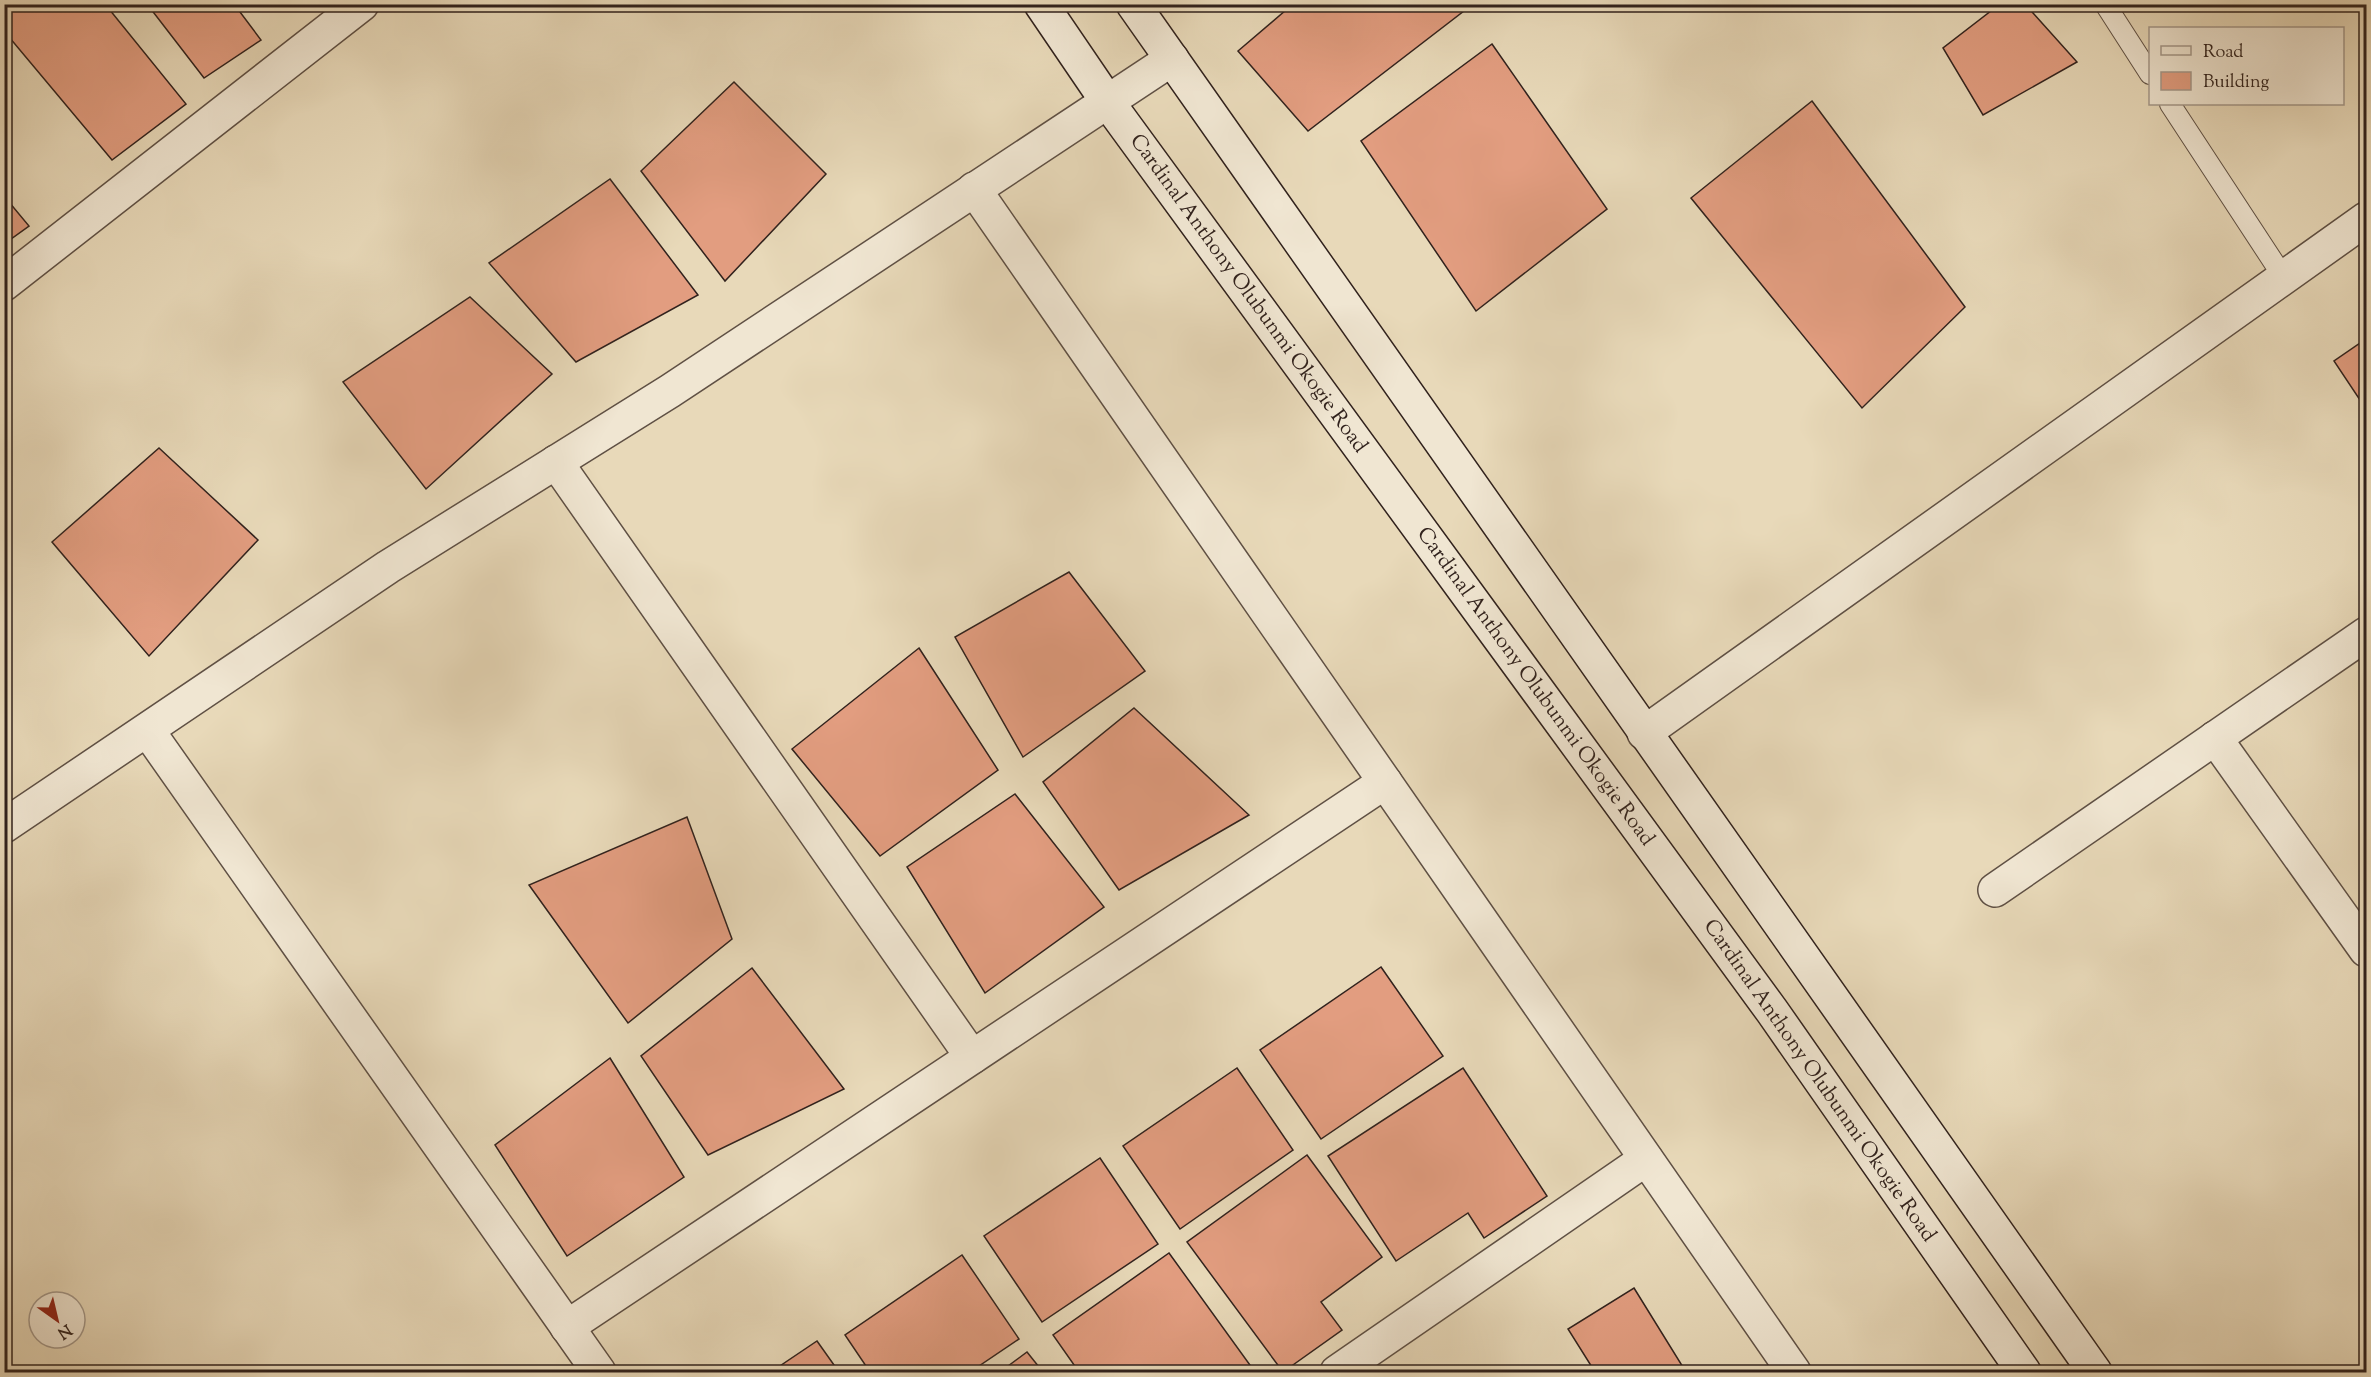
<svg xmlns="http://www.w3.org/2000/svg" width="2371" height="1377" font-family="'Sorts Mill Goudy',serif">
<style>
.building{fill:#e29d80;stroke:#31221d;stroke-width:1.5}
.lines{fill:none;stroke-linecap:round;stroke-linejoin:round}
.lane-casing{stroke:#5f5044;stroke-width:22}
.street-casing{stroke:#5f5044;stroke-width:36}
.secondary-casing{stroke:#31221d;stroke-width:36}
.lane{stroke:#f0e6d2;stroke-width:20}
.street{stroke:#f0e6d2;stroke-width:33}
.secondary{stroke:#f0e6d2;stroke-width:33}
.labels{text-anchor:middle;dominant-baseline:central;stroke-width:6;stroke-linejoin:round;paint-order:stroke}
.street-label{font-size:21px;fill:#31221d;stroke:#f0e6d2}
</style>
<rect width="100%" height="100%" fill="#e8d9b9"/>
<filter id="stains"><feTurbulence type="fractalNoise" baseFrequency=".00333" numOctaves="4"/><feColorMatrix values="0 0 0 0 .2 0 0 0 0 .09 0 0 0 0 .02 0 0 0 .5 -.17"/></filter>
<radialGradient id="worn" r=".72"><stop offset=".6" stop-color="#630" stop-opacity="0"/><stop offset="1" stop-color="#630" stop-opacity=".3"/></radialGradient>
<g class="building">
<polygon points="4,4 105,4 186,104 112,160 4,31"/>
<polygon points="147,4 234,4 261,40 204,78"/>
<polygon points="1293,4 1473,4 1308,131 1238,51"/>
<polygon points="2000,4 2025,4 2077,62 1983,115 1943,48"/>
<polygon points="1492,44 1607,209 1476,311 1361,141"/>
<polygon points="734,82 826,174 725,281 641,171"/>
<polygon points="1812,101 1965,307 1862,408 1691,198"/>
<polygon points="610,179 698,295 576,362 489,263"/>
<polygon points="4,196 29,226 4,244"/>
<polygon points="470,297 552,374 426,489 343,382"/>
<polygon points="2366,339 2366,409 2334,361"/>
<polygon points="159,448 258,540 149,656 52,542"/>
<polygon points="1069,572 1145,671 1023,757 955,637"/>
<polygon points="919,648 998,770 880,856 792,749"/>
<polygon points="1134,708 1249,815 1119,890 1043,782"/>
<polygon points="1015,794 1104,907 985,993 907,867"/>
<polygon points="687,817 732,939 628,1023 529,885"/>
<polygon points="1381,967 1443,1056 1321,1139 1260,1050"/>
<polygon points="752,968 844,1089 708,1155 641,1056"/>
<polygon points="610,1058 684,1177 567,1256 495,1145"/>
<polygon points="1237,1068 1293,1150 1180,1229 1123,1146"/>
<polygon points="1463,1068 1547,1196 1484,1238 1468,1213 1396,1261 1328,1156"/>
<polygon points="1307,1155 1382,1257 1321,1302 1342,1330 1283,1372 1187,1242"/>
<polygon points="1100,1158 1158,1244 1042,1322 984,1236"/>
<polygon points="1169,1253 1255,1372 1079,1372 1053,1335"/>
<polygon points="962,1255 1019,1339 970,1372 870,1372 845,1335"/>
<polygon points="1634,1288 1686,1372 1595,1372 1568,1329"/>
<polygon points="817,1341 839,1372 771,1372"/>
<polygon points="1027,1352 1043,1372 1000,1372"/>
</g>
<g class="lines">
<g class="lane-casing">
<g id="lane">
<polyline points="2105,4 2150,74"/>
<polyline points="2170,104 2284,278"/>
</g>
</g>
<g class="street-casing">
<g id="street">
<polyline points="974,189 1794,1372"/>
<polyline points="4,284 362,4"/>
<polyline points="556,462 972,1057"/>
<polyline points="148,731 599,1372"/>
<polyline points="1644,733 2366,219"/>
<polyline points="2215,738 2366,950"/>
<polyline points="4,826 388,567 670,391 1172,59"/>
<polyline points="1995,890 2366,634"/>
<polyline points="567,1327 1385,782"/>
<polyline points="1337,1372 1646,1159"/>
</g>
</g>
<g class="secondary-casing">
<g id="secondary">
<polyline points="1041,4 1107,101 1772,1011 2024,1372"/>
<polyline points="1133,4 2095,1372"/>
</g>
</g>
<use href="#lane" class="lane"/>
<use href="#street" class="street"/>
<use href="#secondary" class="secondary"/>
</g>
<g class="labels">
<g class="street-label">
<text transform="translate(1248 294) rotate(54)">Cardinal Anthony Olubunmi Okogie Road</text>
<text transform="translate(1535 687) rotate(54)">Cardinal Anthony Olubunmi Okogie Road</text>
<text transform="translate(1819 1081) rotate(55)">Cardinal Anthony Olubunmi Okogie Road</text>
</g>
</g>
<rect width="2371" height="1377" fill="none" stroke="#e8d9b9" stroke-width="24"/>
<rect x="6" y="6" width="2359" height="1365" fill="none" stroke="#31221d" stroke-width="3"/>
<rect x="12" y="12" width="2347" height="1353" fill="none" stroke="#31221d" stroke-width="1.5"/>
<rect x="2149" y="27" width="195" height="78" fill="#f0e6d2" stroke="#a4988a" stroke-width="1.5"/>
<rect x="2161" y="46" width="30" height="9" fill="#f0e6d2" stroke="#a4988a" stroke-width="1.5"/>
<text x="2203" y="57" font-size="18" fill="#31221d">Road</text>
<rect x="2161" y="72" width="30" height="18" fill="#e29d80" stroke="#a4988a" stroke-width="1.5"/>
<text x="2203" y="87" font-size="18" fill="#31221d">Building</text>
<g transform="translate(57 1320) rotate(146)"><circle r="28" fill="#f0e6d2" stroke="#a4988a" stroke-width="1.5"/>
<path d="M0-4.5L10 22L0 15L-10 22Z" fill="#8f2418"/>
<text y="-9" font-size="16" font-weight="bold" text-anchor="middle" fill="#31221d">N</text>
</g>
<rect width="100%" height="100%" filter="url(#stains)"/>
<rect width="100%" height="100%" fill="url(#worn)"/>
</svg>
